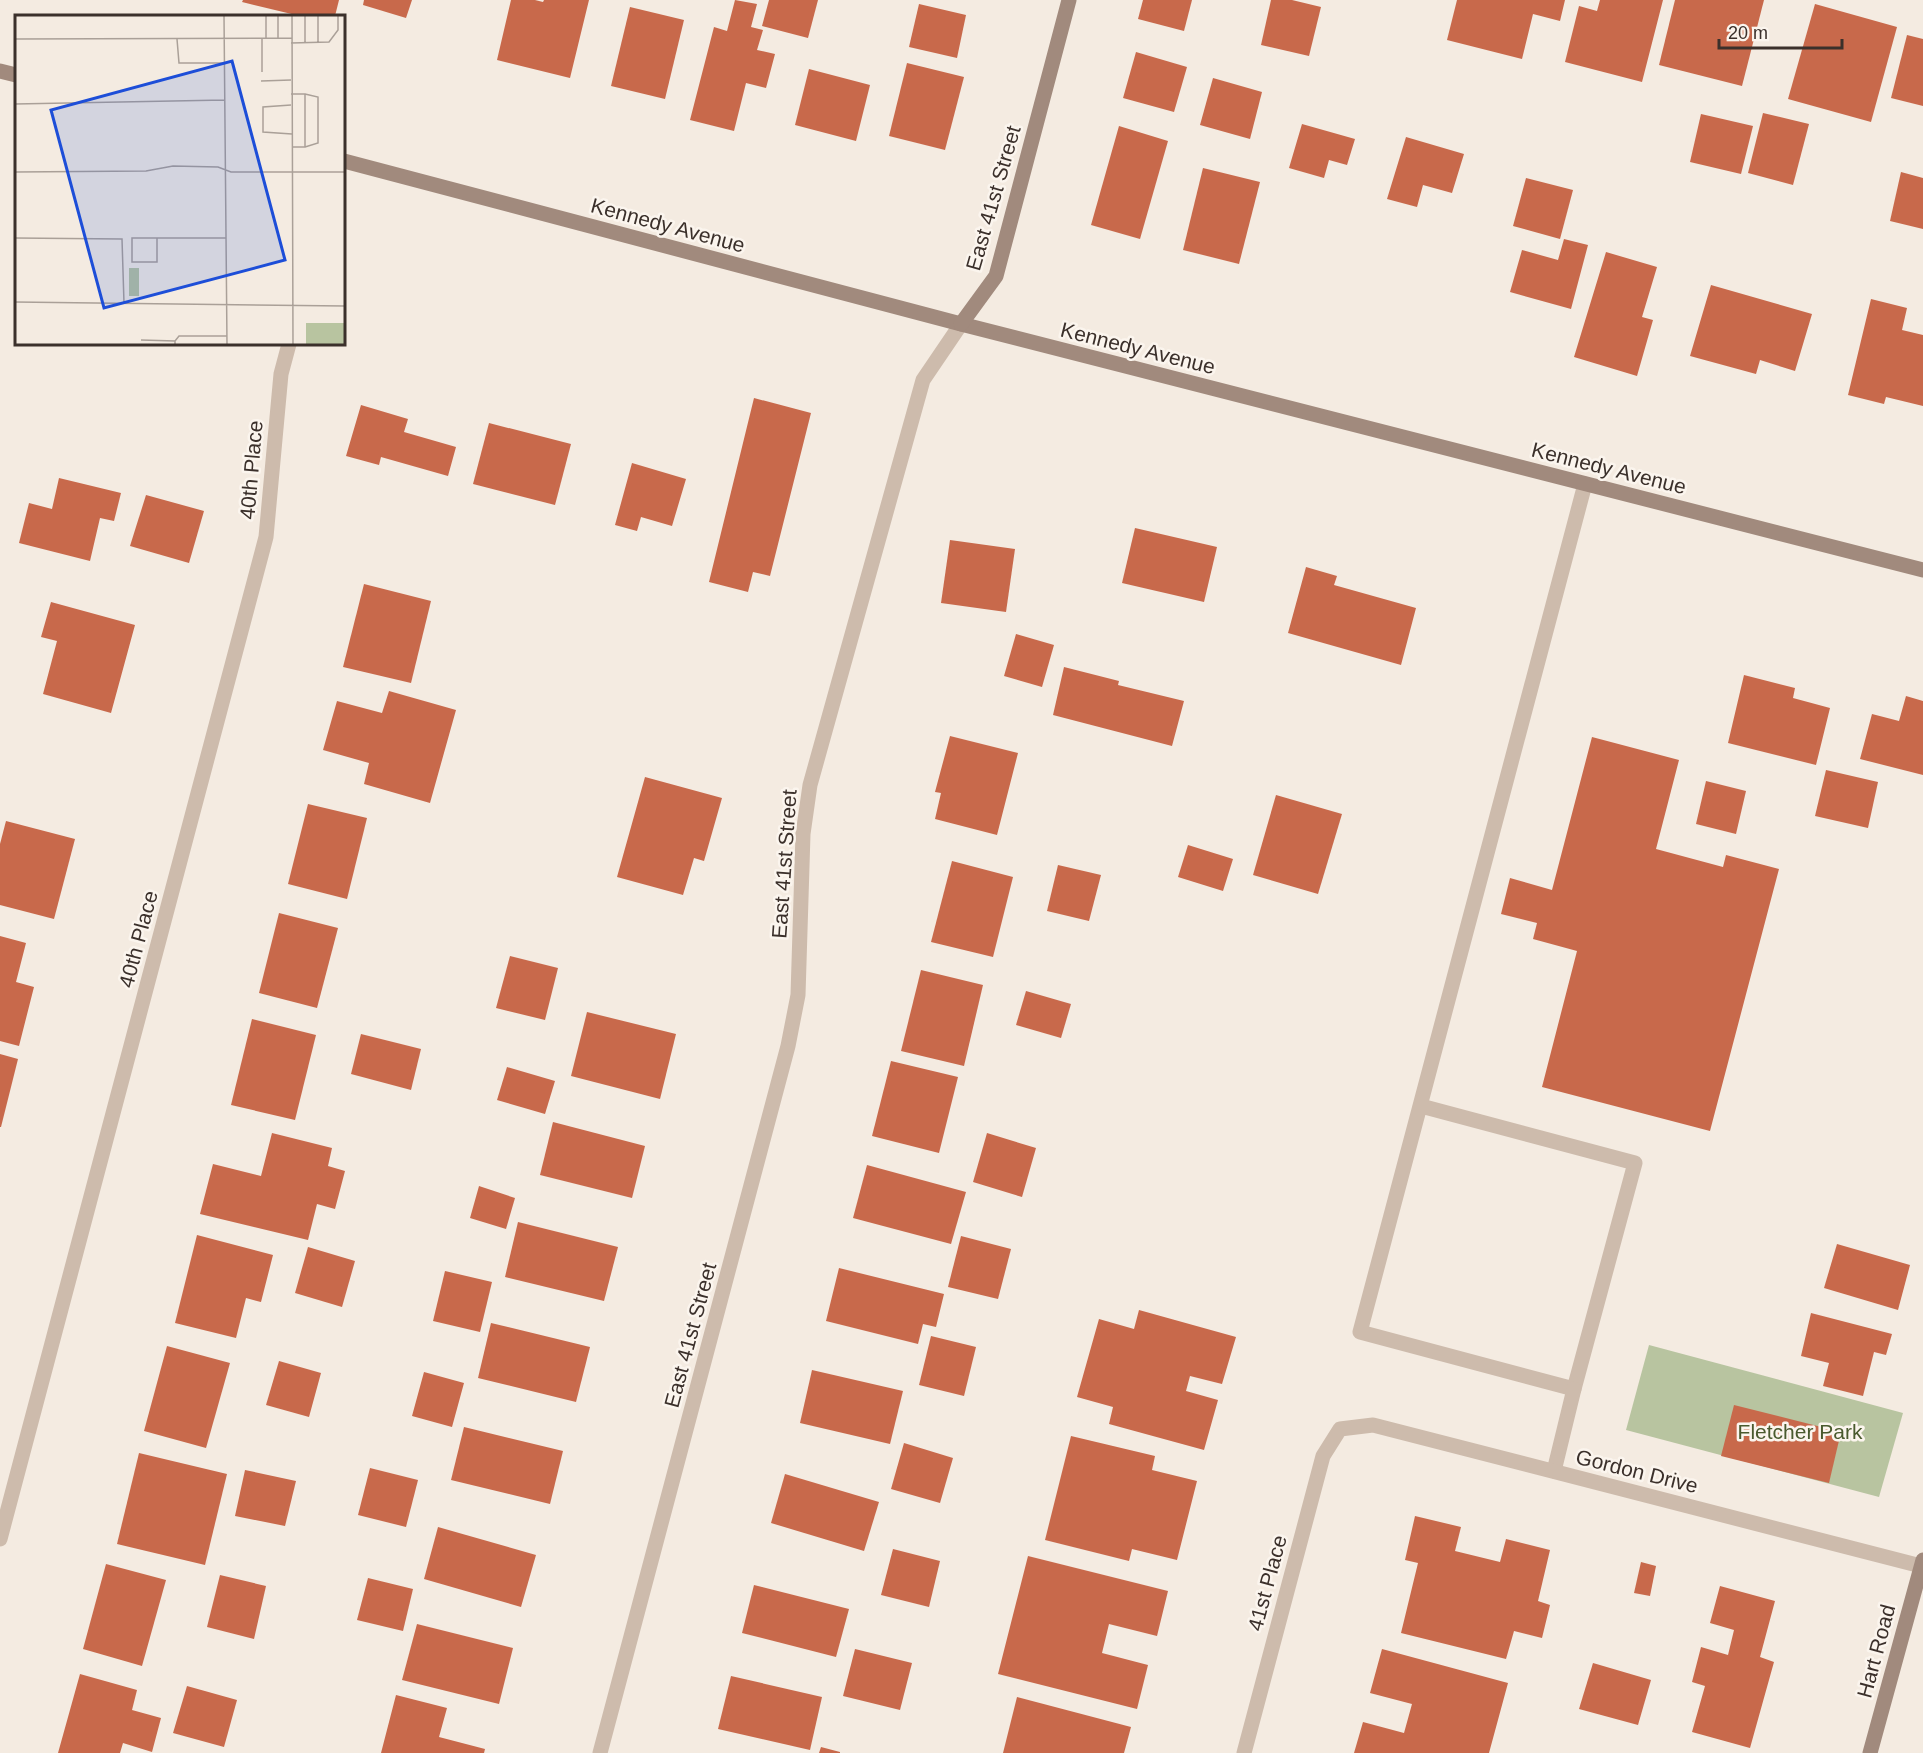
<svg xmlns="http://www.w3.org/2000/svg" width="1923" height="1753" font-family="Arial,sans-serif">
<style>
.green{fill:#b8c4a0}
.building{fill:#c8694b}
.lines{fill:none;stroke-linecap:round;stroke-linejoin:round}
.lane{stroke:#cdbbac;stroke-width:15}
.street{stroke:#cdbbac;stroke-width:15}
.secondary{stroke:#a18a7d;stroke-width:15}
.labels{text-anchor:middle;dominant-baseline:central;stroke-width:5;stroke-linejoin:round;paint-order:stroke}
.street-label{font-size:21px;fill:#3b302b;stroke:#fbf5ee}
.park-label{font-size:21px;fill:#4a5a2e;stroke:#fbf5ee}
.inset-road{fill:none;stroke:#aaa098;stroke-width:1.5}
.view{fill:#1d4ed8;fill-opacity:0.15;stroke:#1d4ed8;stroke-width:3}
.inset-edge{fill:none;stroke:#3b302b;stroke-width:3}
</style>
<rect width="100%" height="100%" fill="#f4ebe1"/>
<polygon class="green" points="1649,1345 1903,1413 1879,1497 1626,1430"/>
<g class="building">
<polygon points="243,0 339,0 335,16 300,16 242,2"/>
<polygon points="364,0 412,0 406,18 363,5"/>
<polygon points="511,0 535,0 543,2 544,0 589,0 570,78 497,60"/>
<polygon points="735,0 757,4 751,27 763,30 757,50 775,54 766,88 746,83 734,131 690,120 714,27 727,31"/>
<polygon points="769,0 818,0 808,38 762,26"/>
<polygon points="1143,0 1192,0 1184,31 1138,19"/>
<polygon points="1271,0 1292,0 1321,7 1309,56 1261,45"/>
<polygon points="1457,0 1565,0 1560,21 1533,14 1522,59 1447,40"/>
<polygon points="1600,0 1663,0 1642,82 1565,62 1579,6 1597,11"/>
<polygon points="1675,0 1764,0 1742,86 1659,65"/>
<polygon points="919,4 966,15 957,58 909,47"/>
<polygon points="1815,4 1897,27 1871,122 1788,99"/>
<polygon points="630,7 684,20 665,99 611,86"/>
<polygon points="1907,35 1923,39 1923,106 1891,98"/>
<polygon points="1136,52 1187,67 1174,112 1123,98"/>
<polygon points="907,63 964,77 945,150 889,136"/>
<polygon points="809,69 870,85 856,141 795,125"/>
<polygon points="1213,78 1262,92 1250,139 1200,125"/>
<polygon points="1763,113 1809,124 1793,185 1748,173"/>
<polygon points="1701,114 1753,126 1741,174 1690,162"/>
<polygon points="1302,124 1355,139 1347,165 1329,160 1324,178 1289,168"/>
<polygon points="1119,126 1168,141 1140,239 1091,225"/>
<polygon points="1406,137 1464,154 1452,193 1423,185 1417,207 1387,199"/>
<polygon points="1203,168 1260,182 1239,264 1183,250"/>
<polygon points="1901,172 1923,178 1923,229 1890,221"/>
<polygon points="1526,178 1573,190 1560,239 1513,226"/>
<polygon points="1564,239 1588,245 1571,309 1510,292 1522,250 1558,260"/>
<polygon points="1606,252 1657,267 1642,317 1653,320 1637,376 1574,357"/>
<polygon points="1711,285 1812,314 1795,371 1760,360 1756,374 1690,356"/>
<polygon points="1871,299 1907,308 1902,330 1923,335 1923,406 1886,397 1884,404 1848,395"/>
<polygon points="754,398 811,413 770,576 753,572 748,592 709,582"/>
<polygon points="361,405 408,419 404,432 456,447 448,476 381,457 379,465 346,456"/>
<polygon points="489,423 571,444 555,505 473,484"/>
<polygon points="632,463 686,479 672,526 641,517 637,531 615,525"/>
<polygon points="59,478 121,493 114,521 100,518 90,561 19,543 29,503 52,509"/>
<polygon points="146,495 204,511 189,563 130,546"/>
<polygon points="1135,528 1217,547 1204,602 1122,583"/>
<polygon points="950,540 1015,549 1006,612 941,603"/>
<polygon points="1306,567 1337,576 1334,585 1416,608 1401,665 1288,633"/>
<polygon points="364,584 431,601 411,683 343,667"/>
<polygon points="51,602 135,625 111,713 43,694 57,641 41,637"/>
<polygon points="1016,634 1054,645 1042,687 1004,676"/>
<polygon points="1064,667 1119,681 1118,685 1184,701 1172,746 1053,715"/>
<polygon points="1744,675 1795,688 1793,698 1830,708 1816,765 1728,743"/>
<polygon points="389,691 456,710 430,803 364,784 369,763 323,750 337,701 382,713"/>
<polygon points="1906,696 1923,701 1923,775 1860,759 1872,714 1899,721"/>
<polygon points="950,736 1018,753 997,835 935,819 941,793 935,792"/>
<polygon points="1592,737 1679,760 1656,849 1723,867 1726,855 1779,869 1710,1131 1542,1087 1577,951 1533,939 1537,923 1501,914 1510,878 1552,890"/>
<polygon points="1826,770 1878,782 1868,828 1815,816"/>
<polygon points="645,777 722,798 704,861 694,858 683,895 617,877"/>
<polygon points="1706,781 1746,791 1736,834 1696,824"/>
<polygon points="1276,795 1342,814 1318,894 1253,875"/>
<polygon points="308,804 367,818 347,899 288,884"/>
<polygon points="6,821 75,839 54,919 0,905 0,844"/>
<polygon points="1188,845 1233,859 1223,891 1178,877"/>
<polygon points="952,861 1013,877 993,957 931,942"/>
<polygon points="1058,865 1101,875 1089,921 1047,911"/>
<polygon points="279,913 338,928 317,1008 259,993"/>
<polygon points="0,936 26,943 16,982 34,987 19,1046 0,1041"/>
<polygon points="510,956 558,968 545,1020 496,1008"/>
<polygon points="921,970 983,985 964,1066 901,1051"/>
<polygon points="1026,991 1071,1004 1061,1038 1016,1025"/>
<polygon points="587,1012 676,1034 660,1099 571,1076"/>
<polygon points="252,1019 316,1035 295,1120 231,1105"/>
<polygon points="361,1034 421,1049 411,1090 351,1074"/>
<polygon points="0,1054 18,1059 1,1127 0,1127"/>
<polygon points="891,1061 958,1077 939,1153 872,1136"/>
<polygon points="507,1067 555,1081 545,1114 497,1100"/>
<polygon points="553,1122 645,1146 632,1198 540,1175"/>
<polygon points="272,1133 332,1148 328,1166 345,1171 335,1209 317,1204 308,1240 200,1214 213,1164 261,1176"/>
<polygon points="987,1133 1036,1148 1022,1197 973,1182"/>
<polygon points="867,1165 966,1192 951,1244 853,1218"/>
<polygon points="479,1186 515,1198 506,1229 470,1218"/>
<polygon points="518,1222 618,1247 604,1301 505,1277"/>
<polygon points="197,1235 273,1255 261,1302 246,1298 236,1338 175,1323"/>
<polygon points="961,1236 1011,1249 998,1299 948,1287"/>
<polygon points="1837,1244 1910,1265 1898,1310 1824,1288"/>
<polygon points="308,1247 355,1261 342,1307 295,1293"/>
<polygon points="839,1268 944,1294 936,1327 923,1324 918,1344 826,1321"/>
<polygon points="445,1271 492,1282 480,1332 433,1321"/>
<polygon points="1139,1310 1236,1337 1222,1384 1190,1376 1186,1391 1218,1400 1204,1450 1109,1424 1113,1407 1077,1397 1099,1319 1134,1329"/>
<polygon points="1811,1313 1892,1334 1886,1355 1874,1352 1863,1396 1823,1386 1829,1363 1801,1356"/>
<polygon points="491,1323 590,1347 576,1402 478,1378"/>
<polygon points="931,1336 976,1347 964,1396 919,1385"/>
<polygon points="167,1346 230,1363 206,1448 144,1431"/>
<polygon points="279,1361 321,1373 309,1417 266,1405"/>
<polygon points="812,1370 903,1391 890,1444 800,1423"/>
<polygon points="424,1372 464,1383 452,1427 412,1416"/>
<polygon points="1734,1405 1841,1432 1829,1483 1721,1456"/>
<polygon points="464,1427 563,1451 550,1504 451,1480"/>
<polygon points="1071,1436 1155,1456 1152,1470 1197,1481 1177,1560 1132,1549 1129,1561 1045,1540"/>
<polygon points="904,1443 953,1458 940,1503 891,1489"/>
<polygon points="139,1453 227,1474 205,1565 117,1544"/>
<polygon points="370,1468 418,1480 406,1527 358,1515"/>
<polygon points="245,1470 296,1481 285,1526 235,1516"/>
<polygon points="785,1474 879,1502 864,1551 771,1523"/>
<polygon points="1415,1516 1461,1527 1455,1551 1500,1562 1506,1539 1550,1550 1538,1601 1550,1605 1542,1638 1514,1631 1506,1659 1401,1633 1418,1563 1405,1560"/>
<polygon points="438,1527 536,1555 521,1607 424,1579"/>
<polygon points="893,1549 940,1561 929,1607 881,1595"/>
<polygon points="1028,1556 1168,1591 1157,1636 1109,1624 1102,1653 1148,1665 1137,1709 998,1674"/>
<polygon points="1641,1562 1656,1566 1650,1596 1634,1593"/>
<polygon points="106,1564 166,1580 142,1666 83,1649"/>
<polygon points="220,1575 266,1586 254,1639 207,1627"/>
<polygon points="368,1578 413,1589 403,1631 357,1620"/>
<polygon points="754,1585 849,1609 836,1657 742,1633"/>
<polygon points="1720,1586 1775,1601 1760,1657 1774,1662 1750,1748 1692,1732 1705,1686 1692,1682 1701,1647 1728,1655 1734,1630 1710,1623"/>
<polygon points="417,1624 513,1648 499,1704 402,1680"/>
<polygon points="855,1649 912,1663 900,1710 843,1696"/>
<polygon points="1382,1649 1508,1683 1489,1753 1354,1753 1363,1722 1404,1733 1412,1704 1370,1693"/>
<polygon points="1593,1663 1651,1680 1638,1725 1579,1709"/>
<polygon points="80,1674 137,1690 132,1710 161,1718 152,1752 123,1743 120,1753 58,1753"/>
<polygon points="731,1676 822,1697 810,1750 718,1729"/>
<polygon points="187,1686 237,1700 224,1747 173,1733"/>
<polygon points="396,1695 447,1708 439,1737 485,1749 484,1753 381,1753"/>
<polygon points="1017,1697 1131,1727 1124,1753 1003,1753"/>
<polygon points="821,1747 840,1752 840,1753 819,1753"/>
</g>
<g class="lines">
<g class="lane">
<polyline points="1421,1106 1635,1163 1574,1389 1360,1332 1585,484"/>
<polyline points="1554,1471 1574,1389"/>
</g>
<g class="street">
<polyline points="0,1539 266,537 281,374 289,344"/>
<polyline points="600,1753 788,1046 798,995 803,834 810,785 923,380 961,324"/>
<polyline points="1244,1753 1323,1456 1340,1429 1373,1425 1921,1566"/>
</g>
<g class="secondary">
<polyline points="0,71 16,75"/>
<polyline points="344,161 961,324 1923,570"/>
<polyline points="961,324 996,276 1069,0"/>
<polyline points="1870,1753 1923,1560"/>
</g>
</g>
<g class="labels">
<g class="street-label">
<text transform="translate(993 198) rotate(-74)">East 41st Street</text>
<text transform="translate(668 225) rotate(15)">Kennedy Avenue</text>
<text transform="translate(1138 348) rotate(14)">Kennedy Avenue</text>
<text transform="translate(1609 468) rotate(14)">Kennedy Avenue</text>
<text transform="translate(251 470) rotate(-85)">40th Place</text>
<text transform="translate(784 864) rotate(-86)">East 41st Street</text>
<text transform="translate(138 939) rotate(-75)">40th Place</text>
<text transform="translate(690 1335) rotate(-75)">East 41st Street</text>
<text transform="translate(1637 1471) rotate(14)">Gordon Drive</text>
<text transform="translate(1267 1583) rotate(-75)">41st Place</text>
<text transform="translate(1876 1651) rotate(-75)">Hart Road</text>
</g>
<g class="park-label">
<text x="1800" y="1431">Fletcher Park</text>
</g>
</g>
<g transform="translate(15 15)">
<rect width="330" height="330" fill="#f4ebe1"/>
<path d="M114,253H124V281H114ZM291,308H330V330H291Z" fill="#b8c4a0"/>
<path class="inset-road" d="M209,0L212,330M263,0V23M277,0L278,330M290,0V28M303,0V28M247,23V57M251,23V0M0,24L277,23M162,24L164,48H210M276,28L314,27L323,15V0M246,66L276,65M276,79H290V132H277M290,79L303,82V128L290,132M0,89L210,85M276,90L248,92V117L277,119M0,157L131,156L158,151L203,152L216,157H330M0,223L107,224L109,288M142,223V247H117V223H211M0,287L330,291M126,325L160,326V330M160,326L164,321H212"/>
<path class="view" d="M217,46L270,245L89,293L36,95Z"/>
<rect width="330" height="330" class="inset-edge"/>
</g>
<path d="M1719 39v9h123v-9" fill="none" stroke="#3b302b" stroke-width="3"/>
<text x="1728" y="39" font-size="18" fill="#3b302b" stroke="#fbf5ee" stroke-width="4.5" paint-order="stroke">20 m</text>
</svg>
